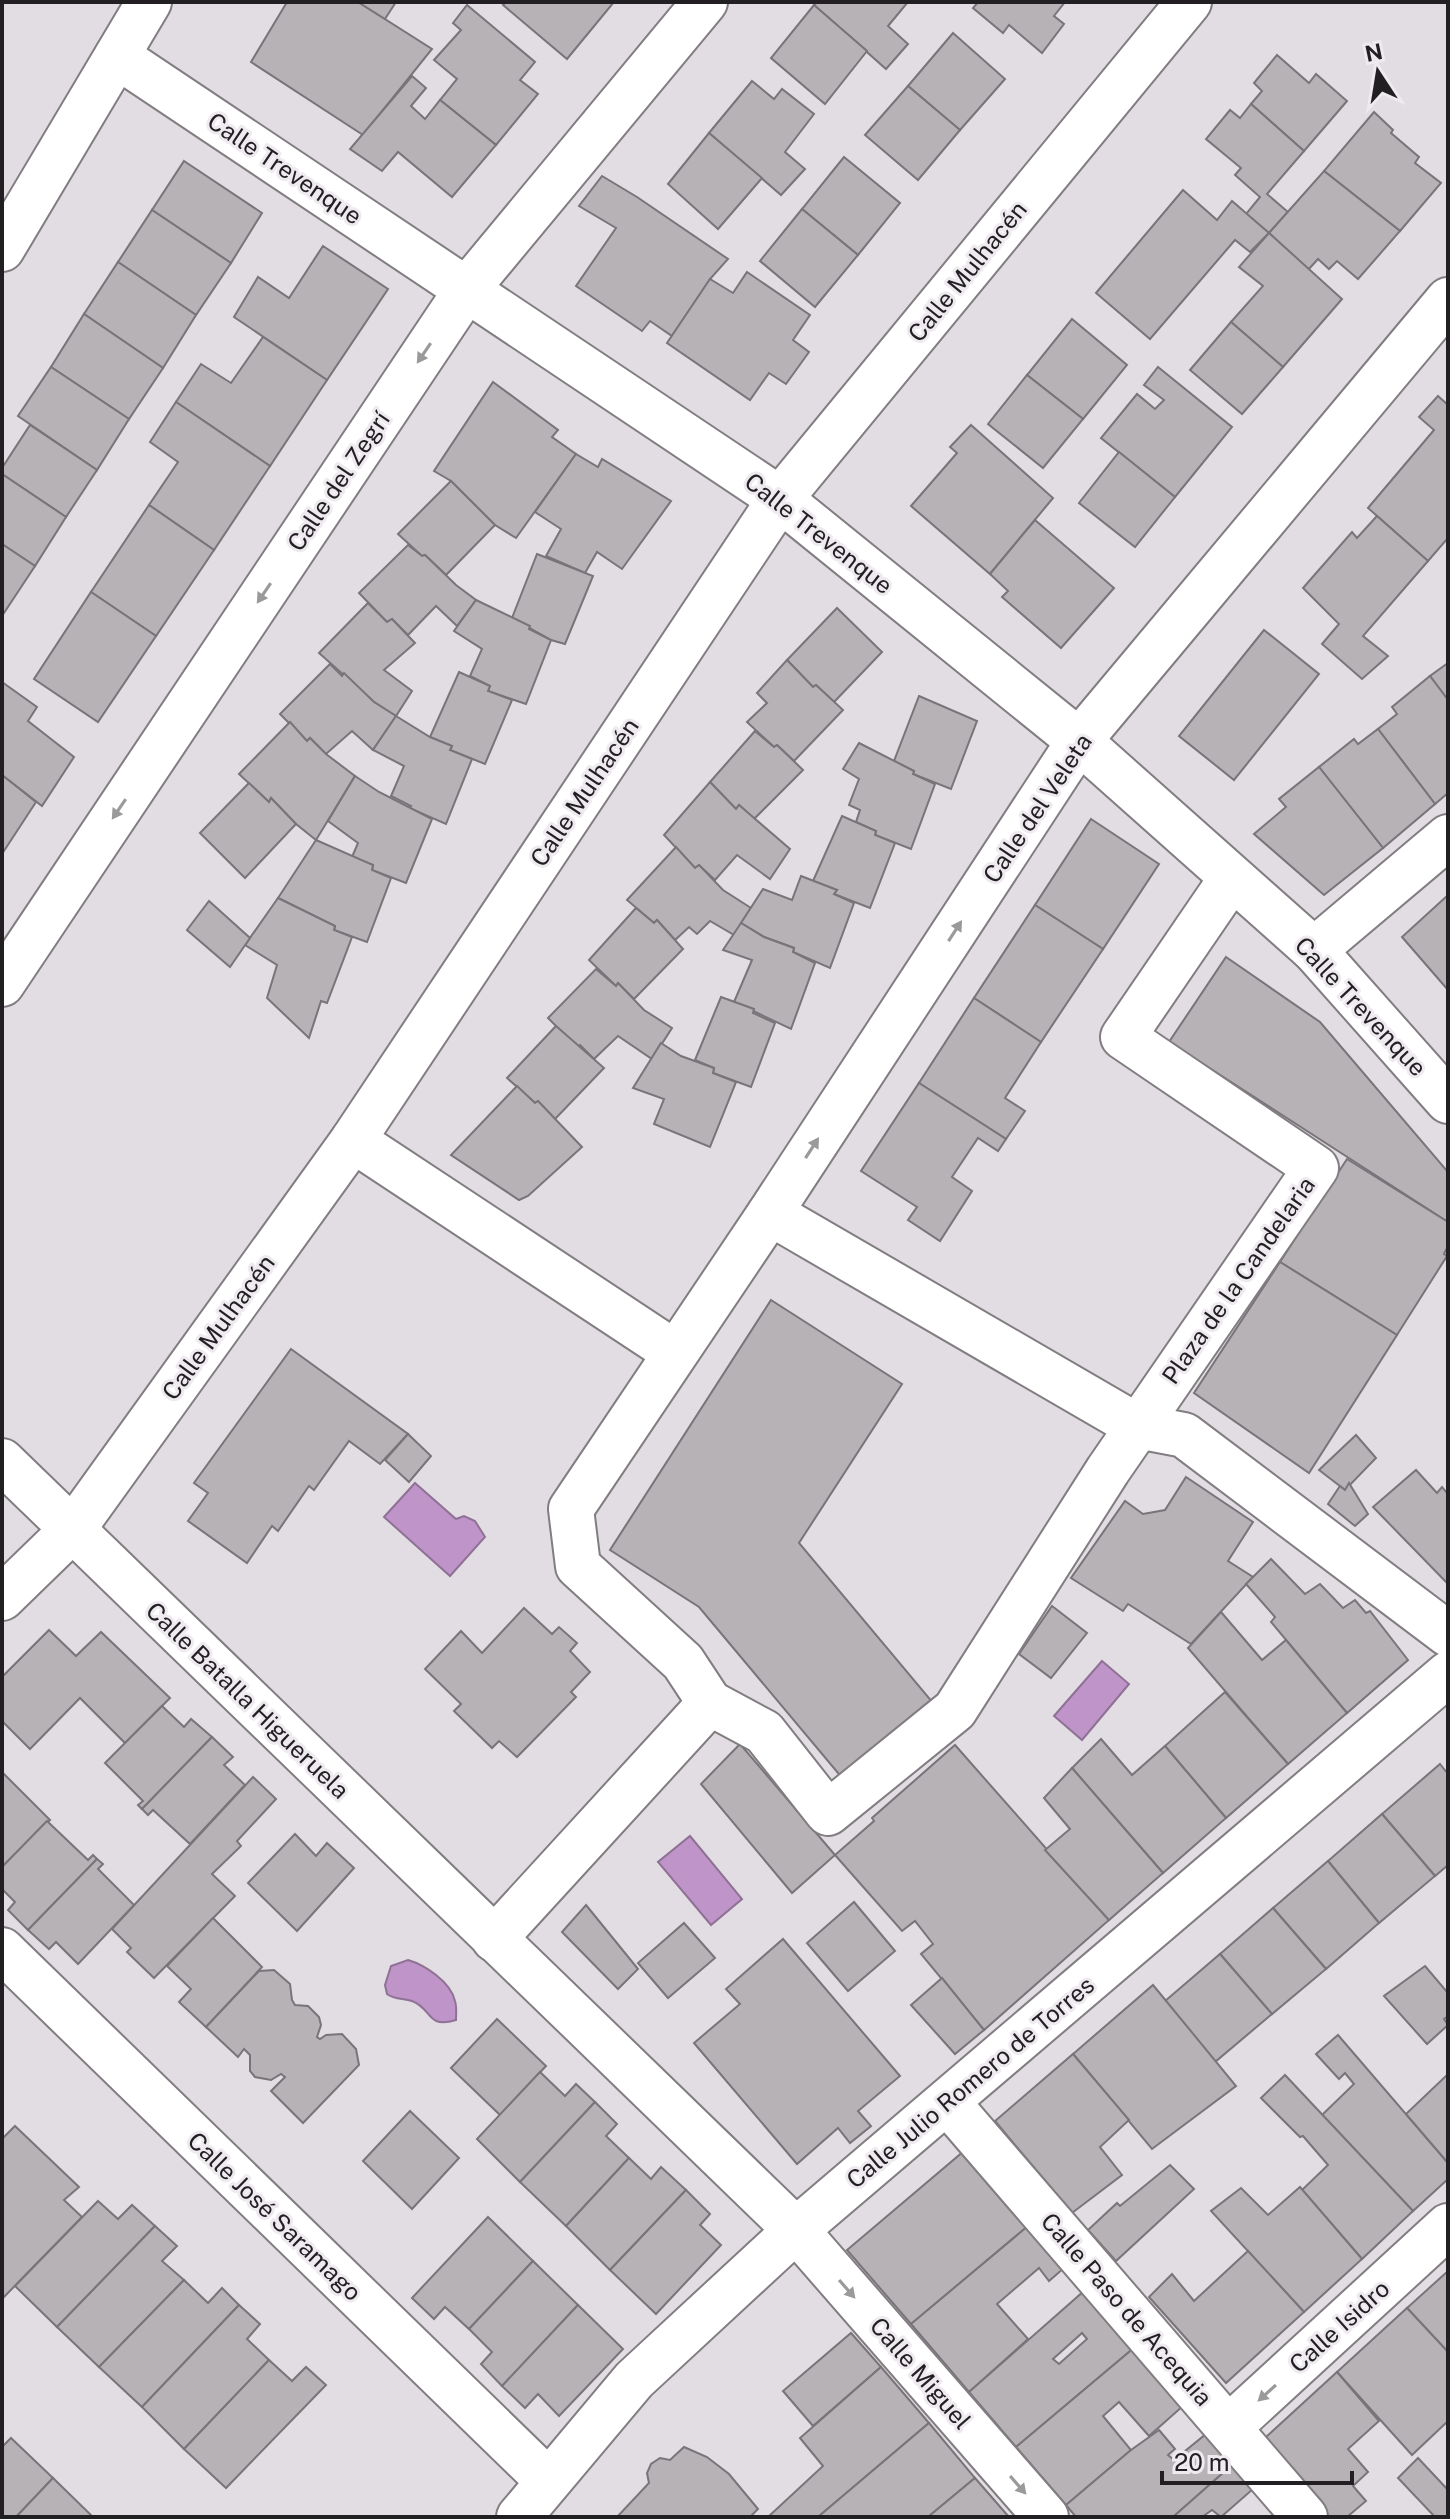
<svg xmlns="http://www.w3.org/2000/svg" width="1450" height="2519" font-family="'Public Sans',sans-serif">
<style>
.water{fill:#bf94c8;stroke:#907196;stroke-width:2}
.building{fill:#b6b2b6;stroke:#787479;stroke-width:2;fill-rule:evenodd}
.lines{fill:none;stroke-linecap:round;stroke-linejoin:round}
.minor-casing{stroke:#817d81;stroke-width:48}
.minor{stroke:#fff;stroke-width:44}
.oneway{fill:#9b9a9b}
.labels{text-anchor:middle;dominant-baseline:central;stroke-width:6;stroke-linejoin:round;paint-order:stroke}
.street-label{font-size:24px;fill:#211f21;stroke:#eeeaef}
</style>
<rect width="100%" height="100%" fill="#e1dde2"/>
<g class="water">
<polygon points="415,1483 456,1519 464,1516 475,1521 485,1537 450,1576 384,1517"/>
<polygon points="1102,1661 1129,1684 1082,1740 1054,1716"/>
<polygon points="690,1836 742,1899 711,1925 658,1862"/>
<path d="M408,1960C425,1965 451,1982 455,2001C457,2007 456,2014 456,2020C426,2029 433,2009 412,2001C403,1998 395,2000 387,1994L385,1985L391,1966Z"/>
</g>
<g class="building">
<polygon points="287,2 358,2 432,49 363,135 251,62"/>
<polygon points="358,2 396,2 385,19"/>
<polygon points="506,2 614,2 567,59 503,5"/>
<polygon points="817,2 908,2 888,26 908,44 886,69 814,5"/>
<polygon points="978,2 1065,2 1054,16 1064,24 1042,53 1009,25 1003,33 973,8"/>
<polygon points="467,5 535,62 520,80 538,94 496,145 440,100 457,79 434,60 461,30 453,23"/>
<polygon points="814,5 867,51 825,104 771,58"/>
<polygon points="953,33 1005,79 960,130 908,86"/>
<polygon points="1277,55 1309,83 1316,74 1347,101 1304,151 1251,104 1262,91 1254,83"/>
<polygon points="412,76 426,88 411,106 425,119 440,100 496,145 452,197 398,152 382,171 350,149"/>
<polygon points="752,81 774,99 782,89 814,114 785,152 805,169 781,195 709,133"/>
<polygon points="908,86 960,130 918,180 865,135"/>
<polygon points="1251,104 1304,151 1267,194 1288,212 1269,233 1246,214 1260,197 1235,175 1241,168 1206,139 1230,110 1240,118"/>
<polygon points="1374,112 1393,130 1391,133 1419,157 1415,163 1441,183 1400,231 1324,171"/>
<polygon points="709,133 762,178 718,229 668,184"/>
<polygon points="844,157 900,203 858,255 802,209"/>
<polygon points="184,161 262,213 231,263 152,210"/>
<polygon points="1324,171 1400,231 1358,279 1337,261 1329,269 1318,259 1308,270 1269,233"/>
<polygon points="602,176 637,197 728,259 710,279 672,336 650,321 642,331 576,286 616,228 579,206"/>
<polygon points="1183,190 1217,220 1232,201 1269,233 1250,252 1235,240 1150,339 1096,293"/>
<polygon points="802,209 858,255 815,307 760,261"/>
<polygon points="152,210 231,263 196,315 118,262"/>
<polygon points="1269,233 1342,299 1283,367 1231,322 1263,286 1239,267"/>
<polygon points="323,246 388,289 327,380 234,317 258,277 289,298"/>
<polygon points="118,262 196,315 163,368 84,314"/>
<polygon points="747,272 810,315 793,340 809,352 786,384 769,373 750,400 667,343 710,279 733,293"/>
<polygon points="84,314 163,368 129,419 51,367"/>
<polygon points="1072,319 1127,365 1083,419 1027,375"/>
<polygon points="1231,322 1283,367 1242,414 1190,370"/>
<polygon points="263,337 327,380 270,466 176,402 201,364 231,383"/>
<polygon points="51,367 129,419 97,470 18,416"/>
<polygon points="1158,367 1232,427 1175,497 1101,438 1137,394 1155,409 1164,400 1144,385"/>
<polygon points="1027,375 1083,419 1043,468 988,424"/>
<polygon points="493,382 558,430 552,437 576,454 516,538 495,525 451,481 434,471"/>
<polygon points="1438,396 1448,405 1448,538 1428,561 1368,508 1434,430 1419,417"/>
<polygon points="176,402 270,466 214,550 149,505 178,462 150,442"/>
<polygon points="30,425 97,470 66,517 2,474 2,468"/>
<polygon points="971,425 1053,498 990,574 911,506 957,453 950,447"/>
<polygon points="1119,452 1175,497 1135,547 1079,503"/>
<polygon points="576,454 598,467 602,459 671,501 622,569 597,552 585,573 546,556 561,529 535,512"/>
<polygon points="2,474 66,517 35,566 2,544"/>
<polygon points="451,481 495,525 446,575 425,555 422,556 398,534"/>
<polygon points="149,505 214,550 156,636 91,592"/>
<polygon points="1377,516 1428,561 1363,636 1388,656 1362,679 1322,644 1339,624 1303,588 1352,532 1357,538"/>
<polygon points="1035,520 1114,588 1061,648 1002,597 1008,591 990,574"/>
<polygon points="2,544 35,566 4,613 2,611"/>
<polygon points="408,545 422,556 425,555 456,585 476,600 457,626 436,606 408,635 392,619 387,622 359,593"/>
<polygon points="537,554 593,576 565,644 551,640 512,618"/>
<polygon points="91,592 156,636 98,722 34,679"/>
<polygon points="476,600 530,626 529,629 551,640 526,704 488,691 490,686 470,676 482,649 454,631"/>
<polygon points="368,603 387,622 392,619 415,643 384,670 412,691 396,716 374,702 319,653"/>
<polygon points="837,608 882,652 834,702 816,685 813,687 787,660"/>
<polygon points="1264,630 1319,674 1234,780 1179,736"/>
<polygon points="787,660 813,687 816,685 843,710 794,761 777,745 774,747 747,722 767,703 757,693"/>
<polygon points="1448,663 1448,700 1430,676"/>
<polygon points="330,664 342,676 344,673 374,702 396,716 373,750 352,731 326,754 310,738 307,741 280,714"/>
<polygon points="459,672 490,686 488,691 512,700 485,764 450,750 452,746 430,737"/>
<polygon points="1430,676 1448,700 1448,793 1435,804 1378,729 1397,714 1392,707"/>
<polygon points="2,682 37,707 28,721 74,757 42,806 2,775"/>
<polygon points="919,696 977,721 951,789 913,774 914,771 894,761"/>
<polygon points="396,716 430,737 452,746 450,750 472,759 446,824 409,808 411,806 391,796 404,766 373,750"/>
<polygon points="290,722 307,741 310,738 326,754 355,776 316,840 296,824 271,798 269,802 239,774"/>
<polygon points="1378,729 1435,804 1383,848 1319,767 1354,739 1358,744"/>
<polygon points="755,731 774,747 777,745 803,770 754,819 739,805 736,809 710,782"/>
<polygon points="859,743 914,771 913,774 935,784 911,849 875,835 876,831 856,822 860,810 849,805 859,779 843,769"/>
<polygon points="1319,767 1383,848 1324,895 1254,834 1286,807 1279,799"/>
<polygon points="2,775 36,802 2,854"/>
<polygon points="355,776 379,792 432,819 406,883 372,870 373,865 352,857 358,843 328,821"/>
<polygon points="710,782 736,809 739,805 790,849 770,879 737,855 715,880 699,865 695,868 664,835"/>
<polygon points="249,783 269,802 271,798 296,824 245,878 200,833"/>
<polygon points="842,816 876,831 875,835 895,843 870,908 834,894 837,890 813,881"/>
<polygon points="1091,819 1159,864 1103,949 1035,905"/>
<polygon points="316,840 373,865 372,870 391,878 367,942 334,930 335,926 278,898"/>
<polygon points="676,847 695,868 699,865 723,890 751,908 734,935 710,921 697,934 689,927 675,940 657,920 654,923 627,900"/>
<polygon points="801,876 837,890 834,894 854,903 830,968 793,952 794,948 764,937 741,923 763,889 792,900"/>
<polygon points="1448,895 1448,990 1402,937"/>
<polygon points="278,898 335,926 334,930 352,937 327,1003 321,1001 309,1038 267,998 277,965 245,945"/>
<polygon points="209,901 250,938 230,967 187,930"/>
<polygon points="1035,905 1103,949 1041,1042 974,998"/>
<polygon points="636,908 654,923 657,920 683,949 634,999 618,983 616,986 589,960"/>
<polygon points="741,923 764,937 794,948 793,952 815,963 791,1029 734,1002 752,960 723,950"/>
<polygon points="1226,957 1320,1022 1448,1172 1448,1222 1169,1042"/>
<polygon points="596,969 616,986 618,983 644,1010 672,1028 652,1059 618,1036 594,1059 580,1045 577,1047 548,1018"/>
<polygon points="721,997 754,1009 753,1013 775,1023 751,1087 713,1073 714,1068 695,1060"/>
<polygon points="974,998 1041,1042 1005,1098 1025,1111 1006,1139 919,1083"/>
<polygon points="556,1026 604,1068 555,1119 538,1101 535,1103 507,1078"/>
<polygon points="661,1043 681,1056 714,1068 713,1073 736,1082 710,1147 654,1124 664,1099 633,1088"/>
<polygon points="919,1083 1006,1139 998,1151 978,1138 952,1177 972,1191 940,1241 908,1220 917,1207 861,1171"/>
<polygon points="517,1086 535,1103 538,1101 582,1147 528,1196 519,1200 451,1155"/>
<polygon points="1347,1159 1448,1222 1448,1246 1444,1254 1447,1256 1397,1335 1280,1262"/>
<polygon points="1280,1262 1397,1335 1309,1473 1194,1393"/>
<polygon points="771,1300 902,1384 799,1543 934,1704 843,1779 699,1607 610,1550"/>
<polygon points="291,1349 408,1434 380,1464 349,1441 314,1490 309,1486 278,1531 272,1526 247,1563 188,1521 208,1493 194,1483"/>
<polygon points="408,1434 431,1456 409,1482 385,1460"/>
<polygon points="1356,1435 1376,1458 1345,1490 1319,1470"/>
<polygon points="1416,1470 1437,1493 1442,1487 1448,1494 1448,1584 1373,1507"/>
<polygon points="1186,1477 1253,1522 1228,1561 1253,1577 1191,1644 1128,1604 1123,1611 1071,1578 1125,1501 1143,1514 1165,1510"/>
<polygon points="1349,1483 1368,1514 1355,1526 1328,1504 1340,1486 1345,1490"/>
<polygon points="1271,1559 1305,1594 1320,1584 1343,1608 1355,1600 1366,1613 1370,1611 1408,1660 1347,1713 1271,1622 1275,1617 1246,1584"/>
<polygon points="1052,1606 1087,1633 1051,1678 1019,1654"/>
<polygon points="524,1608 552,1634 559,1627 577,1643 570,1651 590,1672 571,1692 576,1697 517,1757 499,1741 492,1748 454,1711 461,1704 425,1669 461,1631 482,1653"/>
<polygon points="1221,1612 1262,1660 1286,1640 1347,1713 1288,1764 1188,1648"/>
<polygon points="49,1630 76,1656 101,1632 170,1698 125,1743 80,1698 30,1749 2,1721 2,1677"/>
<polygon points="1225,1692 1288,1764 1226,1818 1165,1746"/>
<polygon points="162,1706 184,1727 191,1719 212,1737 142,1809 138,1805 143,1801 105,1763"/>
<polygon points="212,1737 233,1757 224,1765 245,1785 190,1844 153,1810 148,1815 142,1809"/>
<polygon points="1101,1739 1132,1775 1165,1746 1226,1818 1163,1873 1072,1768"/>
<polygon points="740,1744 835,1855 792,1893 701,1784"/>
<polygon points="955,1745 1109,1920 984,2030 921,1954 933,1944 915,1921 902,1931 835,1855 874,1821 872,1818"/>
<polygon points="1440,1764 1448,1774 1448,1865 1435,1876 1382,1814"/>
<polygon points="1072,1768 1163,1873 1109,1920 1045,1850 1070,1829 1044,1798"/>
<polygon points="2,1772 50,1820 2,1867"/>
<polygon points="253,1777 276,1799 237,1841 241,1846 212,1874 235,1896 154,1978 127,1952 131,1948 112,1929"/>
<polygon points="1382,1814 1435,1876 1379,1923 1328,1861"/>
<polygon points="47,1821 88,1860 93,1855 97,1859 28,1930 8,1910 15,1902 2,1889 2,1867"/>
<polygon points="295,1834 316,1856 327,1843 354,1868 297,1931 248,1883"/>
<polygon points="97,1859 103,1864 98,1869 134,1905 78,1964 56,1942 49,1949 28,1930"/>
<polygon points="1328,1861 1379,1923 1326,1969 1273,1908"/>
<polygon points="854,1902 895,1951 848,1991 807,1943"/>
<polygon points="586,1905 638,1969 618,1989 562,1932"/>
<polygon points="1273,1908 1326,1969 1272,2014 1220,1954"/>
<polygon points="213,1918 262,1967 206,2027 179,2002 191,1989 167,1966"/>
<polygon points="684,1923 715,1958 668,1998 638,1963"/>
<polygon points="783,1939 900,2076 858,2111 871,2126 850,2143 838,2128 797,2164 694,2043 740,2004 726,1989"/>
<polygon points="1220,1954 1272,2014 1215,2062 1165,2001"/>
<polygon points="1425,1966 1448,1993 1448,2016 1444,2019 1448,2025 1427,2044 1384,1996"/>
<polygon points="274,1970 290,1984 292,2000 295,2005 308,2006 319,2017 321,2025 317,2037 320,2039 326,2035 342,2034 356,2049 359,2065 303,2123 271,2091 285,2077 281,2074 271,2080 255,2077 250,2071 250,2055 244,2049 238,2057 206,2027 259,1971"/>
<polygon points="942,1978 984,2030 955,2054 911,2005"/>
<polygon points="1153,1985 1236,2086 1152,2149 1073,2054"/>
<polygon points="497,2019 546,2066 500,2115 451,2068"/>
<polygon points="1338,2035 1448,2163 1448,2179 1413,2211 1322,2115 1354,2084 1345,2073 1339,2079 1316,2054"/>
<polygon points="1073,2054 1129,2120 1100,2147 1122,2175 1072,2213 995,2121"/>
<polygon points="540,2072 565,2096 576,2084 595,2102 520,2182 477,2139"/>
<polygon points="1448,2074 1448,2163 1406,2114"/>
<polygon points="1285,2075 1413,2211 1362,2259 1302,2190 1328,2165 1303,2136 1300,2137 1261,2098"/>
<polygon points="595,2102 617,2124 606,2136 629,2158 566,2226 520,2182"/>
<polygon points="410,2111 459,2158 412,2209 363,2161"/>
<polygon points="15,2126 79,2187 64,2200 82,2217 2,2299 2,2139"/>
<polygon points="964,2151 1028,2226 911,2324 847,2250"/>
<polygon points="629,2158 651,2179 661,2167 686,2190 610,2270 566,2226"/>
<polygon points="1170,2165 1194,2189 1116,2261 1088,2230 1117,2203 1120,2206"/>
<polygon points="1300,2187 1362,2259 1304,2312 1211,2211 1241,2188 1268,2215"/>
<polygon points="686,2190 710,2214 700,2225 721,2245 656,2314 610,2270"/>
<polygon points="98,2201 118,2219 132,2205 155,2226 57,2327 15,2286"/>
<polygon points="488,2217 533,2261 469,2329 445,2307 434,2319 412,2298"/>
<polygon points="155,2226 177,2246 162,2261 184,2280 99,2367 57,2327"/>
<polygon points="1028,2226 1064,2268 1049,2281 1039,2268 997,2304 1028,2339 969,2392 911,2324"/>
<polygon points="1248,2251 1304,2312 1226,2383 1149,2297 1172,2274 1194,2301"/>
<polygon points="533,2261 578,2305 502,2386 481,2364 492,2352 469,2329"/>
<polygon points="1448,2271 1448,2352 1407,2308"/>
<polygon points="184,2280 208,2303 222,2288 239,2305 142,2407 99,2367"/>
<path d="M1084,2291L1135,2347L1016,2447L969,2392ZM1082,2333L1087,2339L1059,2364L1053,2359Z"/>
<polygon points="239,2305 260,2324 247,2339 269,2360 184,2449 142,2407"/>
<polygon points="578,2305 623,2349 559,2416 538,2394 525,2408 502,2386"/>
<polygon points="1407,2308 1448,2352 1448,2421 1412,2455 1337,2372"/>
<polygon points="851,2333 881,2367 813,2426 783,2391"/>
<polygon points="1135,2347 1183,2406 1149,2436 1119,2402 1103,2416 1131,2450 1066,2505 1016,2447"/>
<polygon points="269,2360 292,2381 306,2367 326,2385 226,2488 184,2449"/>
<polygon points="881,2367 929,2423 818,2517 768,2517 823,2466 800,2438"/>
<polygon points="1337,2372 1379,2421 1348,2449 1368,2472 1353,2486 1366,2501 1347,2517 1316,2517 1286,2483 1266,2437"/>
<polygon points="929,2423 975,2478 928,2517 818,2517"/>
<polygon points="1159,2430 1175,2449 1168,2455 1174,2460 1206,2434 1232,2465 1173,2517 1076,2517 1066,2505 1131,2450"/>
<polygon points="11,2438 53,2478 16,2517 2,2517 2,2447"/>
<polygon points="684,2447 707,2457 729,2474 758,2509 750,2517 617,2517 649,2483 647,2473 651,2464 660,2458 670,2460"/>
<polygon points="1418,2458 1448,2490 1448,2517 1435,2517 1398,2478"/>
<polygon points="1232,2465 1253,2489 1221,2517 1212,2510 1202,2517 1173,2517"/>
<polygon points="53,2478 93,2517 16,2517"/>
<polygon points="975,2478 1009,2517 928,2517"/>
</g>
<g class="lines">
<g class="minor-casing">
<g id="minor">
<polyline points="117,56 780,499 1079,741 1314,950 1448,1101"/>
<polyline points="2,249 149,2"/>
<polyline points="1231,879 1123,1037 1316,1168 1108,1470 955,1710 828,1813 764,1732 710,1703 683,1662 578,1566 571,1509 770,1213 1079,741 1448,300"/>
<polyline points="1314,950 1448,837"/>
<polyline points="2,984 467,289 705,2"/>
<polyline points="353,1140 674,1352"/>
<polyline points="770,1213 1137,1426 1184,1435 1448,1634"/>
<polyline points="2,1461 796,2230 1046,2517"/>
<polyline points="2,1598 73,1529 353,1140 780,499 1189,2"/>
<polyline points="494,1939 710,1703"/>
<polyline points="2,1950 548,2481"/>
<polyline points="948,2103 1305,2517"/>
<polyline points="1229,2427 1448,2226"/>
<polyline points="519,2517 634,2380 796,2230 1448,1674"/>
</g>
</g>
<use href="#minor" class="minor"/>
</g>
<defs><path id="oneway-solid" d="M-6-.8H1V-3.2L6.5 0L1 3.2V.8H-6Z" transform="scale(2)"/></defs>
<g class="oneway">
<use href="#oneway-solid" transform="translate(424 353) rotate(124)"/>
<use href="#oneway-solid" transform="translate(264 593) rotate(124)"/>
<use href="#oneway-solid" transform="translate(119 809) rotate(124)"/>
<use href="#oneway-solid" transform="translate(955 931) rotate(-57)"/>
<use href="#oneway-solid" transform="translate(812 1148) rotate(-57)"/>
<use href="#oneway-solid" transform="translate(847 2289) rotate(49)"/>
<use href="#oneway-solid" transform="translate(1267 2393) rotate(138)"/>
<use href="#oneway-solid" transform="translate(1018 2485) rotate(49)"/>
</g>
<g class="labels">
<g class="street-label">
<text transform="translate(285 168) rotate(34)">Calle Trevenque</text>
<text transform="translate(967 271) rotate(-51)">Calle Mulhacén</text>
<text transform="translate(338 481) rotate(-56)">Calle del Zegrí</text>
<text transform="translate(819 533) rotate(38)">Calle Trevenque</text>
<text transform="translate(584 792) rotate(-56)">Calle Mulhacén</text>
<text transform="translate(1037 808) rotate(-56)">Calle del Veleta</text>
<text transform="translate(1361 1006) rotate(47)">Calle Trevenque</text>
<text transform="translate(1238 1280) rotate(-55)">Plaza de la Candelaria</text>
<text transform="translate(218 1327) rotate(-54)">Calle Mulhacén</text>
<text transform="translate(248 1700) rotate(44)">Calle Batalla Higueruela</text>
<text transform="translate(970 2082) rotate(-40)">Calle Julio Romero de Torres</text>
<text transform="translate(275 2216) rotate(44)">Calle José Saramago</text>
<text transform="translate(1127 2309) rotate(49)">Calle Paso de Acequia</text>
<text transform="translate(1339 2326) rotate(-42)">Calle Isidro</text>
<text transform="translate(921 2373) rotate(49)">Calle Miguel</text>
</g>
</g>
<rect width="1450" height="2519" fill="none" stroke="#211f21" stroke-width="8"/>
<g transform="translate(1378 72) rotate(348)" stroke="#eeeaef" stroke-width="6" paint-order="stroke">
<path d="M0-6L14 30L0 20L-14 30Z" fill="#211f21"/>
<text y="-12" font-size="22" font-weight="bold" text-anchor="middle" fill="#211f21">N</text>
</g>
<path d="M1162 2471v12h190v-12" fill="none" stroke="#211f21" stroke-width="4"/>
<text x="1174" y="2471" font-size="24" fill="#211f21" stroke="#eeeaef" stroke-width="6" paint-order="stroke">20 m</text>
</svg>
